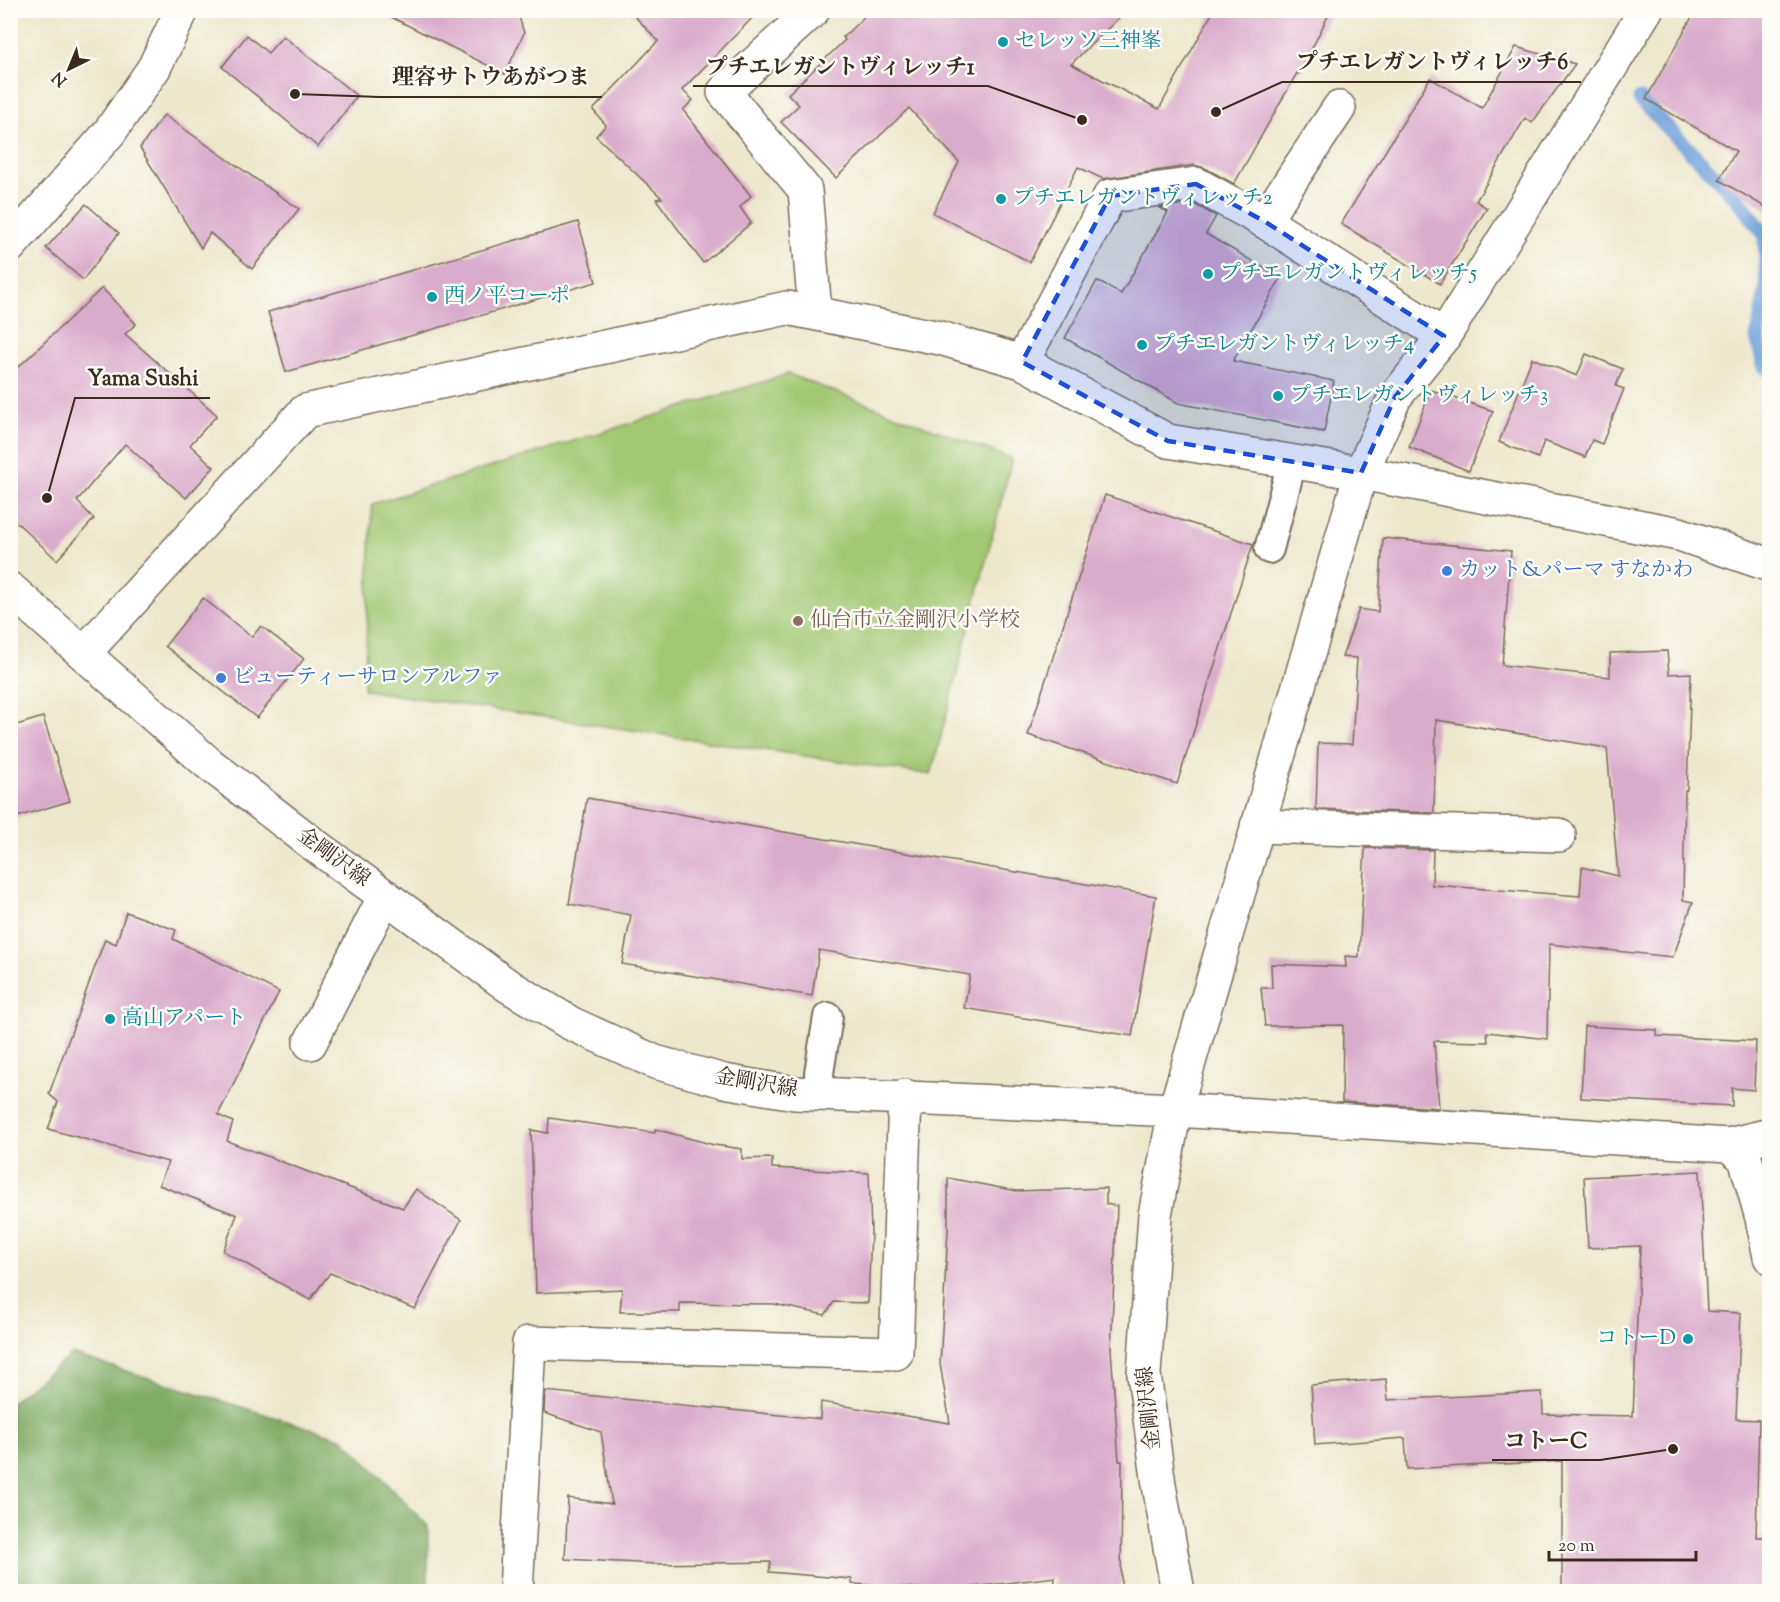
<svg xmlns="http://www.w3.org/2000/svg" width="1780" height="1602" font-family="'Sorts Mill Goudy','Noto Serif JP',serif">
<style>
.green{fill:#a2c873;stroke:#6e7948;stroke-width:1.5}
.forest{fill:#81ac65;stroke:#5e6b42;stroke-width:1.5}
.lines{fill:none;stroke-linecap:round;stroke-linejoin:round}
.stream{stroke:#6fa0da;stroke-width:15}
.building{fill:#daaccb}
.service-casing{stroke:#796c5b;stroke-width:32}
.minor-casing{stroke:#796c5b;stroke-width:36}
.tertiary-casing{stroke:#796c5b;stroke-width:36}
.service{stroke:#fff;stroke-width:28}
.minor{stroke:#fff;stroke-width:33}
.tertiary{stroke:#fff;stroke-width:33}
.marked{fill:#1d4ed8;fill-opacity:0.2;stroke:#1d4ed8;stroke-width:4.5;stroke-dasharray:12 8;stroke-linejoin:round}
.culture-dot{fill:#0f9aa8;stroke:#fdfcf7;stroke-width:2}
.shop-dot{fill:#3f7fe0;stroke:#fdfcf7;stroke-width:2}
.education-dot{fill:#8d6e63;stroke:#fdfcf7;stroke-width:2}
.labels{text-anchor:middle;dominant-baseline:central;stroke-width:5;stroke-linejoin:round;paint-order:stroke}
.culture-label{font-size:21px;fill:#0d838f;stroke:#fdfcf7;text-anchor:start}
.shop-label{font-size:21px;fill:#366cbe;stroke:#fdfcf7;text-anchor:start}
.education-label{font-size:21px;fill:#785e54;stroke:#fdfcf7;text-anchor:start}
.street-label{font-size:21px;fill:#3b2a1e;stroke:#fdfcf7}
.leader{fill:none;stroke:#3b2a1e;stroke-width:2}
.callout-dot{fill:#3b2a1e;stroke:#fdfcf7;stroke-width:2}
.callout-label{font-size:22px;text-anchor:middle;font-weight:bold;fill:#3b2a1e;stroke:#fdfcf7;stroke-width:5;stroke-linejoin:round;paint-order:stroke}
</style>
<rect width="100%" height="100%" fill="#fdfcf7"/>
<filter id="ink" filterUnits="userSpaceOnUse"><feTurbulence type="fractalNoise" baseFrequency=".0167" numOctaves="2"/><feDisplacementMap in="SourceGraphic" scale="12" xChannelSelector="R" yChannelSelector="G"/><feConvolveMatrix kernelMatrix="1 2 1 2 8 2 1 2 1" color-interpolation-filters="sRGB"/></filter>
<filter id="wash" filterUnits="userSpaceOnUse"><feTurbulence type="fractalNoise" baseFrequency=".008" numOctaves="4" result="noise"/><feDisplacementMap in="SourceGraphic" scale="24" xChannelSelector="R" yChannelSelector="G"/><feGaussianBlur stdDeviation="1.35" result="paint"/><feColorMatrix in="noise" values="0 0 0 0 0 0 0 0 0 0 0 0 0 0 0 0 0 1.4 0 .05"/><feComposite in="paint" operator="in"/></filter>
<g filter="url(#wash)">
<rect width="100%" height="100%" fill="#ede7cc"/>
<polygon class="green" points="788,374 1012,459 931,775 364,690 372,504"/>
<polygon class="forest" points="72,1354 344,1439 428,1526 428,1591 11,1591 11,1402"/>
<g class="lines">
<polyline class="stream" points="1640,99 1741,203 1765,235 1767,286 1757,338 1765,367 1770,371"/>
</g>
<g id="blocks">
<g class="building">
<polygon points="377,10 517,10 524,33 505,74"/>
<polygon points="629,10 760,10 682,90 693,100 683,110 751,196 740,207 751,223 703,263 656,199 662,198 596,136 606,125 593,110 658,41"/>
<polygon points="871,10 1127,10 1071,64 1159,109 1214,10 1331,10 1299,74 1297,73 1234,184 1205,168 1194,165 1103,179 1078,167 1030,262 933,213 959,162 909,108 836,178 781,122 799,105 788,94 845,40 843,37"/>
<polygon points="1696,10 1770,10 1770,210 1719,180 1736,151 1646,99"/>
<polygon points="247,35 268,53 283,36 357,96 318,147 222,67"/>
<polygon points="1516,47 1575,64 1532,123 1525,118 1476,201 1487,208 1440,284 1341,224 1430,78 1482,108"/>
<polygon points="164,115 299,209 252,269 210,233 201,248 140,148"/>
<polygon points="1192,203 1216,216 1206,234 1281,278 1233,361 1334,381 1324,432 1178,403 1065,338 1097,281 1121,294 1168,212 1160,208"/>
<polygon points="86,204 119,233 83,280 46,248"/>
<polygon points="578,222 596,282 286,372 268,312"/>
<polygon points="102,288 136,324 125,334 217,415 190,445 214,467 186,498 125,444 77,501 94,519 57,560 10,516 10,375"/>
<polygon points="1586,354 1623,369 1616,386 1624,389 1602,444 1592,440 1585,457 1544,441 1538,458 1499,442 1532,358 1577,376"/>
<polygon points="1431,390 1493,411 1469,471 1409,447"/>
<polygon points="1105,495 1253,544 1177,784 1028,735"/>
<polygon points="1383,538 1511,551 1502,665 1610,677 1610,653 1667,651 1669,674 1691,673 1687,790 1685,790 1683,900 1693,902 1673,957 1549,944 1547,1039 1487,1032 1488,1042 1434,1041 1439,1108 1342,1102 1343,1025 1265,1026 1261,988 1272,988 1271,964 1346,967 1345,956 1359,957 1365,848 1433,850 1432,885 1580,896 1582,867 1618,876 1607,748 1436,720 1434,813 1316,809 1318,743 1352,744 1357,658 1342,657 1359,609 1378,612"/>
<polygon points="203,598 252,637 261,626 304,659 257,718 165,646"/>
<polygon points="43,717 70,801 10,819 10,727"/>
<polygon points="587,798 1156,896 1132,1036 964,1008 970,975 819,950 812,996 622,964 631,915 569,904"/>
<polygon points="126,912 176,930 173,939 279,992 218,1115 233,1122 227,1141 403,1208 416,1189 461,1220 415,1309 330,1273 310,1300 223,1251 237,1215 159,1185 168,1162 48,1129 58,1102 49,1094 105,939 116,944"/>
<polygon points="1584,1026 1657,1030 1657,1036 1756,1041 1754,1090 1732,1088 1732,1106 1581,1098"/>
<polygon points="549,1118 655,1133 655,1129 714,1145 742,1149 742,1159 772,1158 772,1168 869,1173 871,1232 868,1303 834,1302 825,1315 774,1304 680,1303 680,1312 620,1312 622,1289 536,1293 531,1130 548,1133"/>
<polygon points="1700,1171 1707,1311 1741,1313 1736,1419 1759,1420 1756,1537 1770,1537 1770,1592 1562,1592 1562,1461 1407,1469 1405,1438 1315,1445 1311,1385 1386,1379 1388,1400 1542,1392 1543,1414 1633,1416 1640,1246 1588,1248 1584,1177"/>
<polygon points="948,1178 1017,1191 1106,1188 1106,1204 1117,1206 1111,1349 1119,1461 1122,1461 1121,1592 1054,1592 1055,1577 949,1590 852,1584 852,1579 769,1572 771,1562 655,1564 565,1559 568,1498 612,1504 601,1432 544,1413 545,1391 820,1419 821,1402 950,1423 940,1364 948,1231"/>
</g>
</g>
</g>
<g filter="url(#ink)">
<use href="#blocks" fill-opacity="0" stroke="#796c5b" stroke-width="1.5"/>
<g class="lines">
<g class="service-casing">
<g id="service">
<polyline points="1269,549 1292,462"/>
<polyline points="820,1093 819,1073 828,1017"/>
</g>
</g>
<g class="minor-casing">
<g id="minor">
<polyline points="813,10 724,92 805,190 815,313"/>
<polyline points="1646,10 1444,336 1395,397 1361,473 1175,1110 1728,1145 1745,1158 1762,1218 1770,1257"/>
<polyline points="1264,221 1339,108"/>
<polyline points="1022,362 1110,196 1196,184 1264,221 1444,336"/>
<polyline points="84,653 305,411 787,308 940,338 1022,362 1168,441 1361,473 1679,534 1770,565"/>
<polyline points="1257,826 1559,835"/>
<polyline points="310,1043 385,896"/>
<polyline points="1728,1145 1770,1135"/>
<polyline points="516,1592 529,1343 896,1353 905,1096"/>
</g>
</g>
<g class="tertiary-casing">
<g id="tertiary">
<polyline points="10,246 109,133 154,68 182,10"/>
<polyline points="10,589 208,763 313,844 507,985 570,1023 655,1062 724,1081 795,1093 1175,1110 1155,1215 1144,1374 1159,1485 1178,1592"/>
</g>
</g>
<use href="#service" class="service"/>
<use href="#minor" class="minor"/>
<use href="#tertiary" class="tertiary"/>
</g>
</g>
<path class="marked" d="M1196,184L1264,221L1444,336L1395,397L1361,473L1168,441L1022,362L1110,196Z"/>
<g class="culture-dot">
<circle cx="1003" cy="42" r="6"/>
<circle cx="1001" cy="199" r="6"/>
<circle cx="1208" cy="274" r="6"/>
<circle cx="432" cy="297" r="6"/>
<circle cx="1142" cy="345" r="6"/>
<circle cx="1278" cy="396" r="6"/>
<circle cx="110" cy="1019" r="6"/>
<circle cx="1688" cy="1339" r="6"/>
</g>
<g class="shop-dot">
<circle cx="1447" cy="571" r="6"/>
<circle cx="221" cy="678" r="6"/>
</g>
<circle class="education-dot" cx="798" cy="621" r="6"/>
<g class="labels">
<g class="culture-label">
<text x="1015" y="42">セレッソ三神峯</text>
<text x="1013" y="199">プチエレガントヴィレッチ2</text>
<text x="1220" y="274">プチエレガントヴィレッチ5</text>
<text x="444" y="297">西ノ平コーポ</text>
<text x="1154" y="345">プチエレガントヴィレッチ4</text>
<text x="1290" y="396">プチエレガントヴィレッチ3</text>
<text x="122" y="1019">高山アパート</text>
<text x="1676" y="1339" text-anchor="end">コトーD</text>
</g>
<g class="shop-label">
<text x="1459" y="571">カット&amp;パーマ すなかわ</text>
<text x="233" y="678">ビューティーサロンアルファ</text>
</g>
<g class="education-label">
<text x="810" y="621">仙台市立金剛沢小学校</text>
</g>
<g class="street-label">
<text transform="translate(333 858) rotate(36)">金剛沢線</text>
<text transform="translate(756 1084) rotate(10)">金剛沢線</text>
<text transform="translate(1150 1408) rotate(-96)">金剛沢線</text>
</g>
</g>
<path class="leader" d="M1216 112L1282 82H1581M1082 120L988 86H693M295 94L380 97H602M47 498L75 398H210M1673 1449L1600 1460H1492"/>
<g class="callout-dot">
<circle cx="1216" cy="112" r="6"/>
<circle cx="1082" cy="120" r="6"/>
<circle cx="295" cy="94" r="6"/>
<circle cx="47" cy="498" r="6"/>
<circle cx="1673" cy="1449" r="6"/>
</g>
<g class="callout-label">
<text x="1432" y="69">プチエレガントヴィレッチ6</text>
<text x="840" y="74">プチエレガントヴィレッチ1</text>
<text x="491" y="84">理容サトウあがつま</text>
<text x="143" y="385">Yama Sushi</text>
<text x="1546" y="1448">コトーC</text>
</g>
<rect width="1780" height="1602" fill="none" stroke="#fdfcf7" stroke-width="36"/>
<g transform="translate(69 69) rotate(223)" stroke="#fdfcf7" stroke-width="4.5" paint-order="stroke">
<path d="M0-4.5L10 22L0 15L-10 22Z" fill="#3b2a1e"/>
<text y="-9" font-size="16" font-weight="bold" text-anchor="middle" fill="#3b2a1e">N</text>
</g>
<path d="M1549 1551v9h147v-9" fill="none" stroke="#3b2a1e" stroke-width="3"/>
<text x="1558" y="1551" font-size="18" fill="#3b2a1e" stroke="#fdfcf7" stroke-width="4.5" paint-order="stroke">20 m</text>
</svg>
